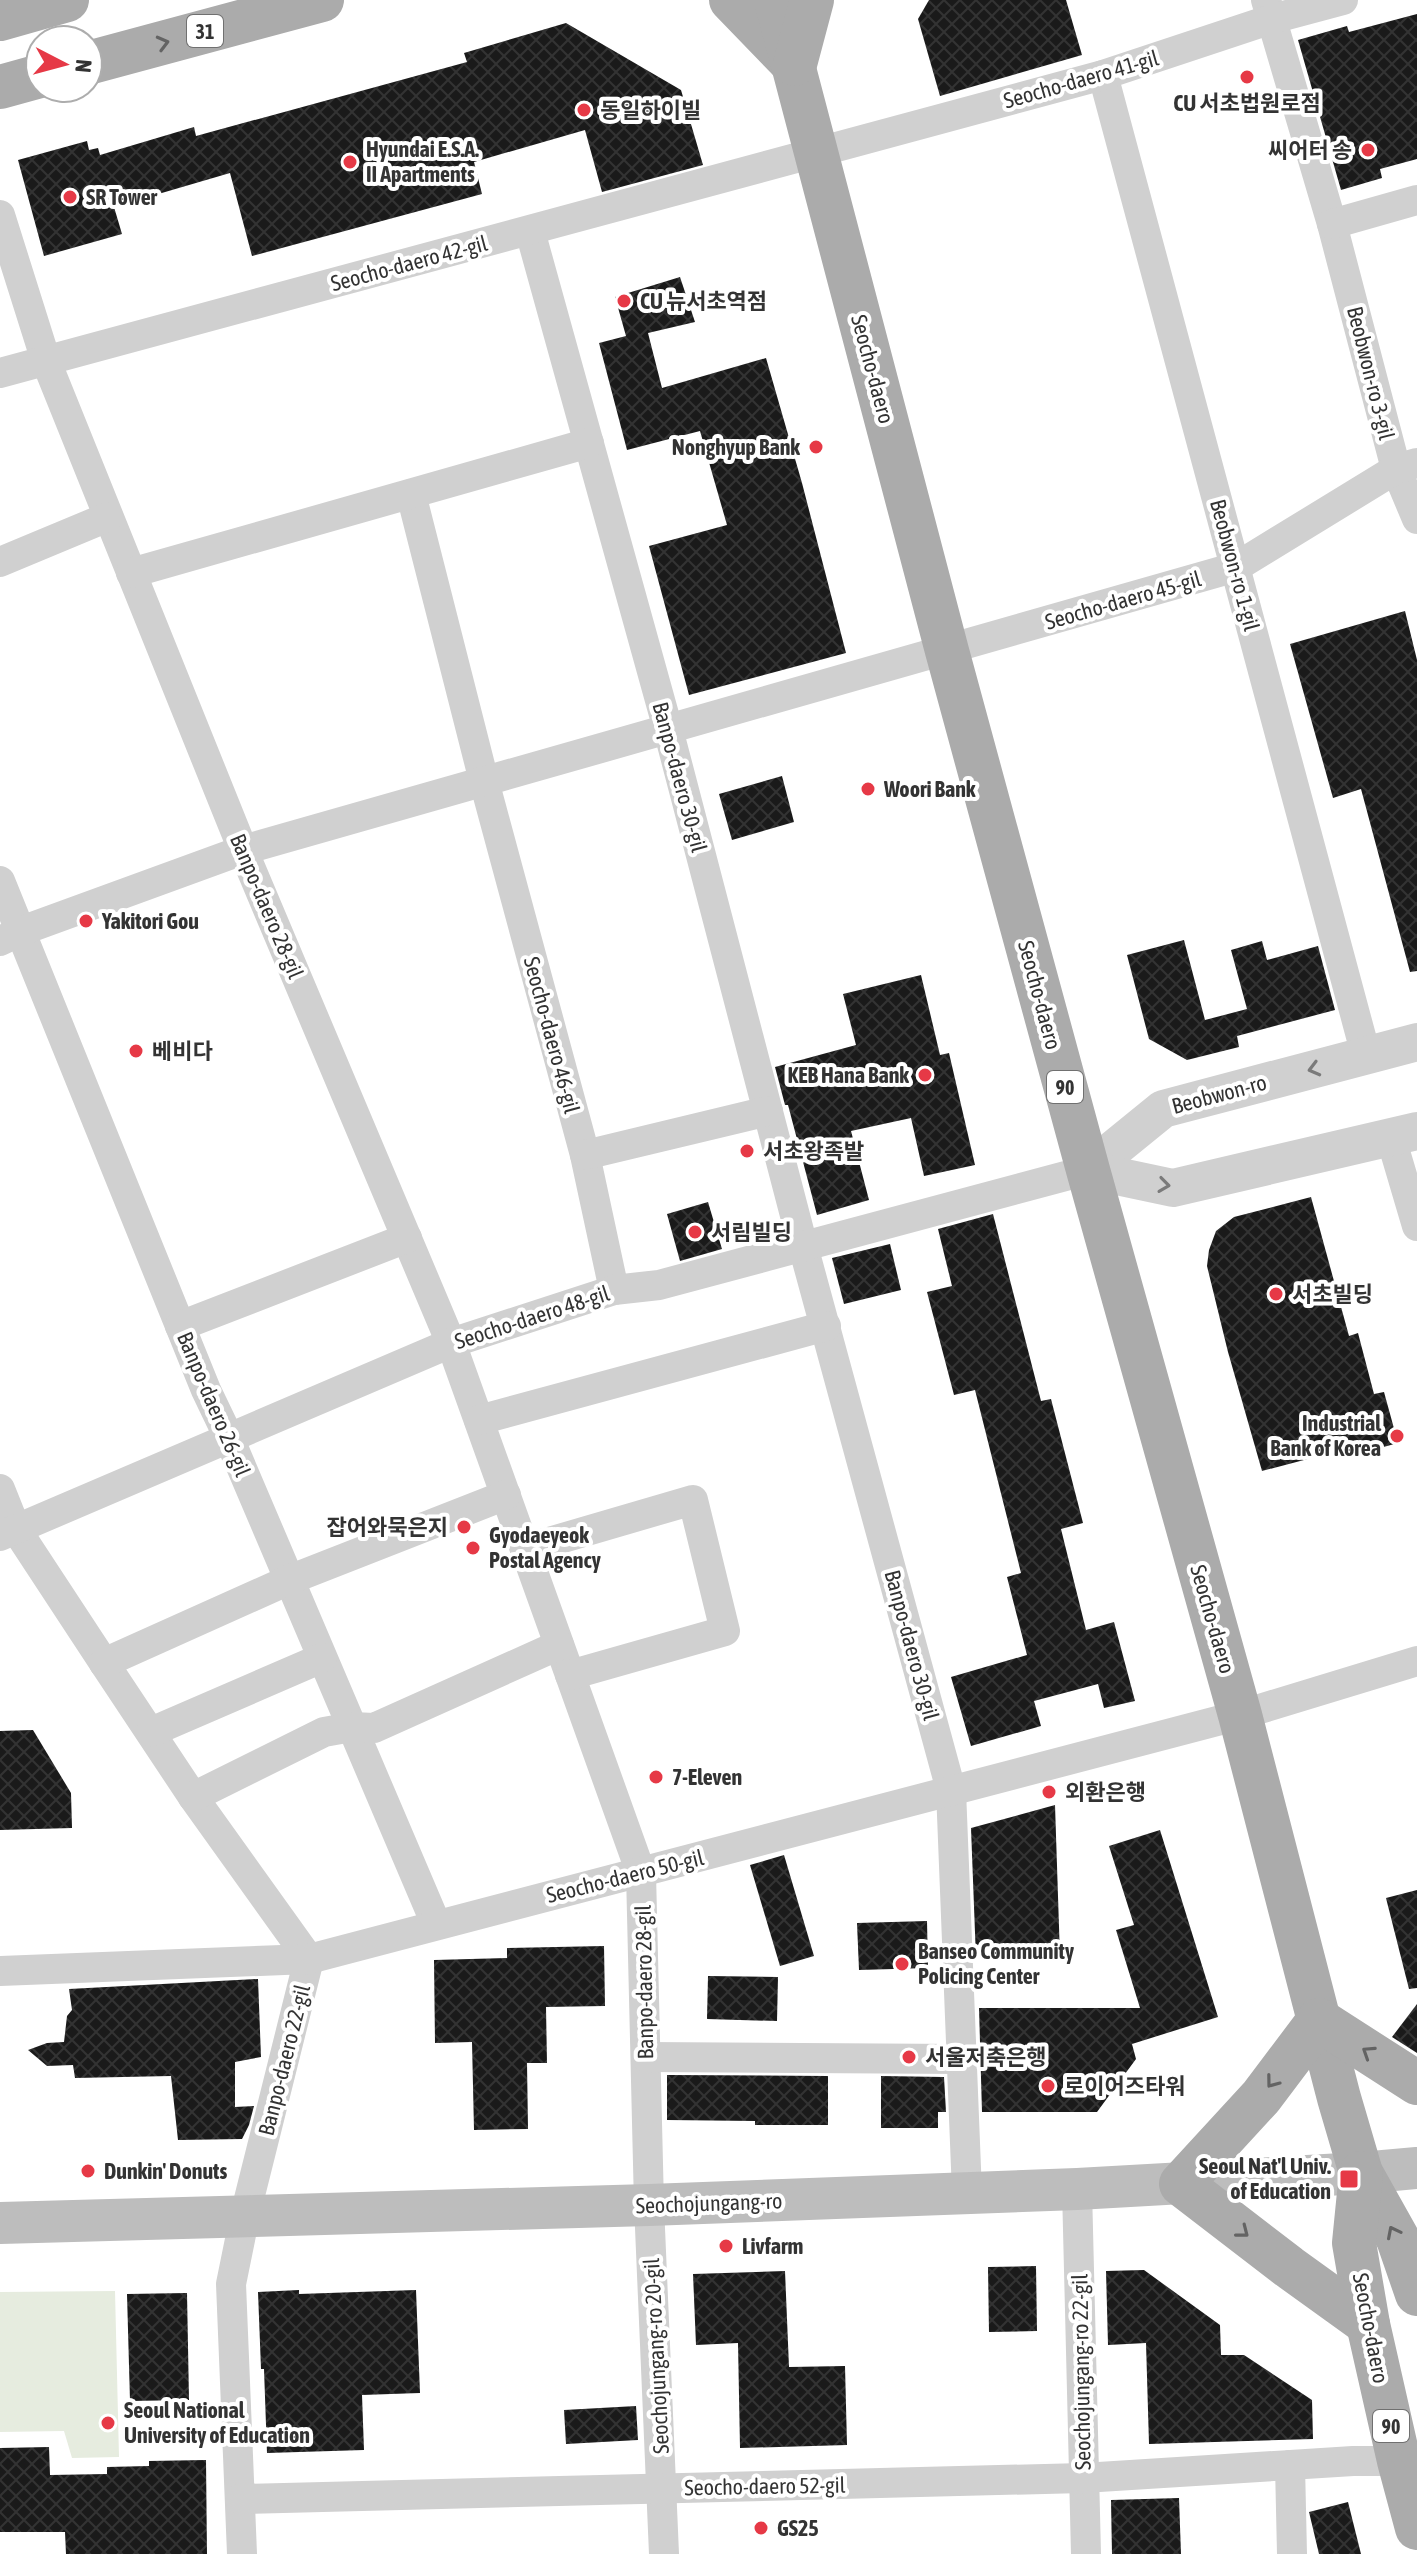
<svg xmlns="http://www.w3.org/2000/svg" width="1417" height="2554" font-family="'Asap Condensed','Noto Sans KR',sans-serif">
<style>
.green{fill:#e6ecdf}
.building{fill:url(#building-cross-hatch)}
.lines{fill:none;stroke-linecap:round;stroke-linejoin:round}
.minor{stroke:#d0d0d0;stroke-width:30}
.tertiary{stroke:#d0d0d0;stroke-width:38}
.secondary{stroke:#bdbdbd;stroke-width:42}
.primary{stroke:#ababab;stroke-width:44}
.oneway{stroke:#636363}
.oneway2{stroke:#7a7a7a}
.poi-dot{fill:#e63946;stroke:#fff;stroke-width:3}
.labels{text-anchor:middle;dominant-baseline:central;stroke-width:8;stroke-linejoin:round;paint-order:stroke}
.shield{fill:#fff;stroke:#707070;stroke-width:2}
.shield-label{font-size:20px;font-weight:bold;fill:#333}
.street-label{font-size:22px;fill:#333;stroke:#fff}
.poi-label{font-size:22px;font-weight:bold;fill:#333;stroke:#fff;text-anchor:start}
</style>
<defs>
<pattern id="building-cross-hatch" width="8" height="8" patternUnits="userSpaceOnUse" patternTransform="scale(2)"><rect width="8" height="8" fill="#1a1a1a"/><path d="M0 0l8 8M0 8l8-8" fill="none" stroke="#333"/></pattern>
</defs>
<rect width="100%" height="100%" fill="#fff"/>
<polygon class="green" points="115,2291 119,2457 72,2458 64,2431 0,2432 0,2292"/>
<g class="building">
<polygon points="929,0 1066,0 1082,55 940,96 918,19"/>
<polygon points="1417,14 1417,159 1380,169 1382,178 1341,190 1298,40 1347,26 1349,32"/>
<polygon points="566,23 681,90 703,165 602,192 585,130 474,162 482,194 252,256 230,173 114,207 122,234 44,256 18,160 87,141 89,150 98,148 100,155 194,127 196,136 467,62 464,53"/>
<polygon points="680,277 695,322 648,333 662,388 766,358 802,483 846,653 689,695 649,546 727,525 700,431 627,450 599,343 626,336 615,297"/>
<polygon points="1405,611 1417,660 1417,971 1410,972 1361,789 1333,798 1290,644"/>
<polygon points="782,776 794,822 732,840 719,794"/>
<polygon points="1184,940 1205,1020 1247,1009 1231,950 1262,941 1267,960 1318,946 1335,1010 1237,1036 1239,1047 1187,1060 1149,1039 1127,955"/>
<polygon points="921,975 940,1055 949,1053 975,1165 924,1176 911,1118 851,1131 869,1200 817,1215 788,1105 785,1105 775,1067 856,1045 843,994"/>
<polygon points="1311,1197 1349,1336 1358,1333 1374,1394 1384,1392 1398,1443 1340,1459 1338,1451 1262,1471 1228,1352 1207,1266 1209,1250 1216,1231 1234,1217"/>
<polygon points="708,1202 722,1249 680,1261 667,1214"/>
<polygon points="993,1214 1041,1401 1051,1399 1083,1523 1061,1529 1086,1630 1114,1622 1135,1701 1104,1708 1098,1684 1034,1701 1041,1726 971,1746 951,1677 1027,1655 1007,1577 1021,1573 975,1390 954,1395 927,1292 952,1286 938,1229"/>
<polygon points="890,1244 901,1290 844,1304 832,1258"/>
<polygon points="33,1730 71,1793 72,1828 0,1830 0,1731"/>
<polygon points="1055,1805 1060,1957 976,1959 971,1828"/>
<polygon points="1160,1830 1218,2017 1132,2044 1136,2059 1097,2112 982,2112 979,2008 1140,2008 1116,1930 1134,1925 1109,1846"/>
<polygon points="784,1855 814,1956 780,1966 750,1865"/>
<polygon points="1417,1890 1417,1988 1409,1989 1386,1898"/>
<polygon points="927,1921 928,1968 859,1970 857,1923"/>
<polygon points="604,1946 605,2006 546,2007 547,2063 527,2063 528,2129 474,2130 472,2042 435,2043 434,1960 507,1958 507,1948"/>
<polygon points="708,1976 778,1977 777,2021 707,2019"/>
<polygon points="258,1979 261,2057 235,2062 235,2107 254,2106 249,2125 242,2139 178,2140 171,2076 75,2078 73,2065 47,2066 28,2050 47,2043 64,2042 67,2016 72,2010 69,1989"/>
<polygon points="1417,2004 1417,2053 1392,2037"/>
<polygon points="667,2075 828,2076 828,2125 755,2125 755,2121 667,2120"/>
<polygon points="881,2076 944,2077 946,2112 938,2112 938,2128 881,2128"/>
<polygon points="1036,2266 1037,2331 989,2332 988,2267"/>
<polygon points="1144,2270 1220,2325 1221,2355 1244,2355 1312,2400 1313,2439 1149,2444 1146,2343 1108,2345 1106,2271"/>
<polygon points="785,2271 789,2367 845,2366 847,2445 740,2448 738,2343 696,2345 693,2274"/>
<polygon points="299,2290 299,2294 416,2290 420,2393 362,2395 364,2450 267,2453 264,2369 261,2369 258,2292"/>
<polygon points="187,2293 189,2400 130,2401 127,2294"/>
<polygon points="636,2406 638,2440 566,2444 564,2410"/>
<polygon points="49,2447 50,2475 107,2474 107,2467 149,2466 149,2461 206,2460 207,2554 66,2554 65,2532 0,2532 0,2448"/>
<polygon points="1179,2498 1181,2554 1112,2554 1111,2500"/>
<polygon points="1348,2502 1361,2554 1319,2554 1309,2512"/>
</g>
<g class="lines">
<g class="minor">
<polyline points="1266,0 1332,224 1396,469 1417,519"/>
<polyline points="1103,75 1366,1055"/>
<polyline points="0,215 46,361 243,850 451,1343 641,1873 649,2205 664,2554"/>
<polyline points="1332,224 1417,200"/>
<polyline points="530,231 668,729 803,1246 951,1790 967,2193"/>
<polyline points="0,373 1103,75 1272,19 1343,0"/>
<polyline points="411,494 484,781 585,1155 614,1290"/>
<polyline points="0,562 108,517"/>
<polyline points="131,573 589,443"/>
<polyline points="0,881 206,1390 229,1438 436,1924"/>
<polyline points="0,941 21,931 243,850 1236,567 1396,469 1417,463"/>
<polyline points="1391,1138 1417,1226"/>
<polyline points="585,1155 768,1111"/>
<polyline points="180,1326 407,1238"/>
<polyline points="479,1420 826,1326"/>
<polyline points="0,1489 16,1529 104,1663 193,1797 309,1959 245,2215 231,2284 242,2554"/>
<polyline points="0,1536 451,1343 614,1290 659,1285 1088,1170"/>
<polyline points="525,1549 693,1500 725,1631 570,1675"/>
<polyline points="104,1663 289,1580 506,1495"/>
<polyline points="151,1732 322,1658"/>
<polyline points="193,1797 324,1732 352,1727 374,1728 559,1645"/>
<polyline points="0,1971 309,1959 1240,1715 1417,1661"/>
<polyline points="646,2057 961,2059"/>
<polyline points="1077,2189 1086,2554"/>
<polyline points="1290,2465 1292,2554"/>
<polyline points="240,2499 1083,2478 1353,2461 1399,2461"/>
</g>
<g class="tertiary">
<polyline points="1088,1170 1163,1109 1417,1042"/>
<polyline points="1088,1170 1173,1188 1417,1131"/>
</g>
<polyline class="secondary" points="0,2223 649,2205 1077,2189 1361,2173 1417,2168"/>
<g class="primary">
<polyline points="731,0 790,61"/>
<polyline points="776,0 947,651 1088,1170 1240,1715 1339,2098 1361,2173 1398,2239 1417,2294"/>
<polyline points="0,19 67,0"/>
<polyline points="88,63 322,0"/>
<polyline points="795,64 812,0"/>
<polyline points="0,87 40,76"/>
<polyline points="1361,2173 1354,2243 1368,2324 1399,2461 1417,2528"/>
<polyline points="1368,2324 1289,2267 1181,2184 1261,2097 1319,2020 1417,2083"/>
</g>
</g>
<defs><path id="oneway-chevron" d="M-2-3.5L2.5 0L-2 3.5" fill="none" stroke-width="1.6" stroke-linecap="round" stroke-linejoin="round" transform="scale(2)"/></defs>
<g class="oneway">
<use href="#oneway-chevron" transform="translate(163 43) rotate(-15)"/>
<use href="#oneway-chevron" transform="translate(1368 2052) rotate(-147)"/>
<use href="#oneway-chevron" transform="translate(1272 2082) rotate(127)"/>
<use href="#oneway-chevron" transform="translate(1243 2232) rotate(38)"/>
<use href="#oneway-chevron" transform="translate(1393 2232) rotate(-117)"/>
</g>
<g class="oneway2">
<use href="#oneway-chevron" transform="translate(1314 1069) rotate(165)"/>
<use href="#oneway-chevron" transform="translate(1164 1185) rotate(8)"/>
</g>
<g class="poi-dot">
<circle cx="1247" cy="77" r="8"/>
<circle cx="584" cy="110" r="8"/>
<circle cx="1368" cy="150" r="8"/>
<circle cx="350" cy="162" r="8"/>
<circle cx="70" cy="197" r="8"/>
<circle cx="624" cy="301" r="8"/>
<circle cx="816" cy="447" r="8"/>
<circle cx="868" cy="789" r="8"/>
<circle cx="86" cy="921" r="8"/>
<circle cx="136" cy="1051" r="8"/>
<circle cx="925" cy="1075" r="8"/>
<circle cx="747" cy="1151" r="8"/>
<circle cx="695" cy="1232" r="8"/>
<circle cx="1276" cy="1294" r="8"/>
<circle cx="1397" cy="1436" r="8"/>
<circle cx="464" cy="1527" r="8"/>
<circle cx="473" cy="1548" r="8"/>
<circle cx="656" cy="1777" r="8"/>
<circle cx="1049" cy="1792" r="8"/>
<circle cx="902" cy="1964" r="8"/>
<circle cx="909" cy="2057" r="8"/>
<circle cx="1048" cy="2086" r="8"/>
<circle cx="88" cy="2171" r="8"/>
<rect x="1339" y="2169" width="20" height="20" rx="4"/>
<circle cx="726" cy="2246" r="8"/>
<circle cx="108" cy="2423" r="8"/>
<circle cx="761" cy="2528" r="8"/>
</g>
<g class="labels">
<g class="shield">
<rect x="187" y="15" width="36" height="32" rx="6"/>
<rect x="1047" y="1071" width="36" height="32" rx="6"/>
<rect x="1373" y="2410" width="36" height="32" rx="6"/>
</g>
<g class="shield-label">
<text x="205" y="31">31</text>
<text x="1065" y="1087">90</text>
<text x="1391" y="2426">90</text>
</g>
<g class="street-label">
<text transform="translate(1081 79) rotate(-16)">Seocho-daero 41-gil</text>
<text transform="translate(409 263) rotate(-15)">Seocho-daero 42-gil</text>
<text transform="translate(873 369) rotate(75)">Seocho-daero</text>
<text transform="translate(1371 373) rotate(76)">Beobwon-ro 3-gil</text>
<text transform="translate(1235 565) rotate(75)">Beobwon-ro 1-gil</text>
<text transform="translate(1123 600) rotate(-16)">Seocho-daero 45-gil</text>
<text transform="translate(680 777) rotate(75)">Banpo-daero 30-gil</text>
<text transform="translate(267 906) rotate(67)">Banpo-daero 28-gil</text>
<text transform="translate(1040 995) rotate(75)">Seocho-daero</text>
<text transform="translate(552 1035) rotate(75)">Seocho-daero 46-gil</text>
<text transform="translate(1219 1094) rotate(-15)">Beobwon-ro</text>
<text transform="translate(532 1317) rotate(-18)">Seocho-daero 48-gil</text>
<text transform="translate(214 1404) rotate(67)">Banpo-daero 26-gil</text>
<text transform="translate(1213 1619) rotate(74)">Seocho-daero</text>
<text transform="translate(912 1645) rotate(75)">Banpo-daero 30-gil</text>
<text transform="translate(625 1876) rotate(-14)">Seocho-daero 50-gil</text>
<text transform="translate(644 1982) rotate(-91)">Banpo-daero 28-gil</text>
<text transform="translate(284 2060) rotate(-76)">Banpo-daero 22-gil</text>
<text transform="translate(709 2203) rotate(-2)">Seochojungang-ro</text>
<text transform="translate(1371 2328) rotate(79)">Seocho-daero</text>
<text transform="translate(656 2356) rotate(-93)">Seochojungang-ro 20-gil</text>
<text transform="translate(1081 2372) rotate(-91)">Seochojungang-ro 22-gil</text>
<text transform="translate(765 2486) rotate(-1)">Seocho-daero 52-gil</text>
</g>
<g class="poi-label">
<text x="1247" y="103" text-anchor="middle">CU 서초법원로점</text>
<text x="600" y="110">동일하이빌</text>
<text x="366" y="149">Hyundai E.S.A.<tspan x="366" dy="25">II Apartments</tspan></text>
<text x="1352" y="150" text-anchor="end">씨어터 송</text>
<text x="86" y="197">SR Tower</text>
<text x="640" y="301">CU 뉴서초역점</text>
<text x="800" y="447" text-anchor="end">Nonghyup Bank</text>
<text x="884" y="789">Woori Bank</text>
<text x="102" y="921">Yakitori Gou</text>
<text x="152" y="1051">베비다</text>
<text x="909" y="1075" text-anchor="end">KEB Hana Bank</text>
<text x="763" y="1151">서초왕족발</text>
<text x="711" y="1232">서림빌딩</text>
<text x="1292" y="1294">서초빌딩</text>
<text x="1381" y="1423" text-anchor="end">Industrial<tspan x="1381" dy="25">Bank of Korea</tspan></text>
<text x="448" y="1527" text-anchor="end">잡어와묵은지</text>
<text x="489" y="1535">Gyodaeyeok<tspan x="489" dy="25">Postal Agency</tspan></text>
<text x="672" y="1777">7-Eleven</text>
<text x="1065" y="1792">외환은행</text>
<text x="918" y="1951">Banseo Community<tspan x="918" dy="25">Policing Center</tspan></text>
<text x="925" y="2057">서울저축은행</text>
<text x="1064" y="2086">로이어즈타워</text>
<text x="1331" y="2166" text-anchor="end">Seoul Nat'l Univ.<tspan x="1331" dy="25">of Education</tspan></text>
<text x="104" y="2171">Dunkin' Donuts</text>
<text x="742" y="2246">Livfarm</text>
<text x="124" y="2410">Seoul National<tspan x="124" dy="25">University of Education</tspan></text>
<text x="777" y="2528">GS25</text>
</g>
</g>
<g transform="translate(64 64) rotate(96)"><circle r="38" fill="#ffffff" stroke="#adadad" stroke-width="2"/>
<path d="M0-6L14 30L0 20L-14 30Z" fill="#e63946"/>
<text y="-12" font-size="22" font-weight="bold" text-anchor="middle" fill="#333333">N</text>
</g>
</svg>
